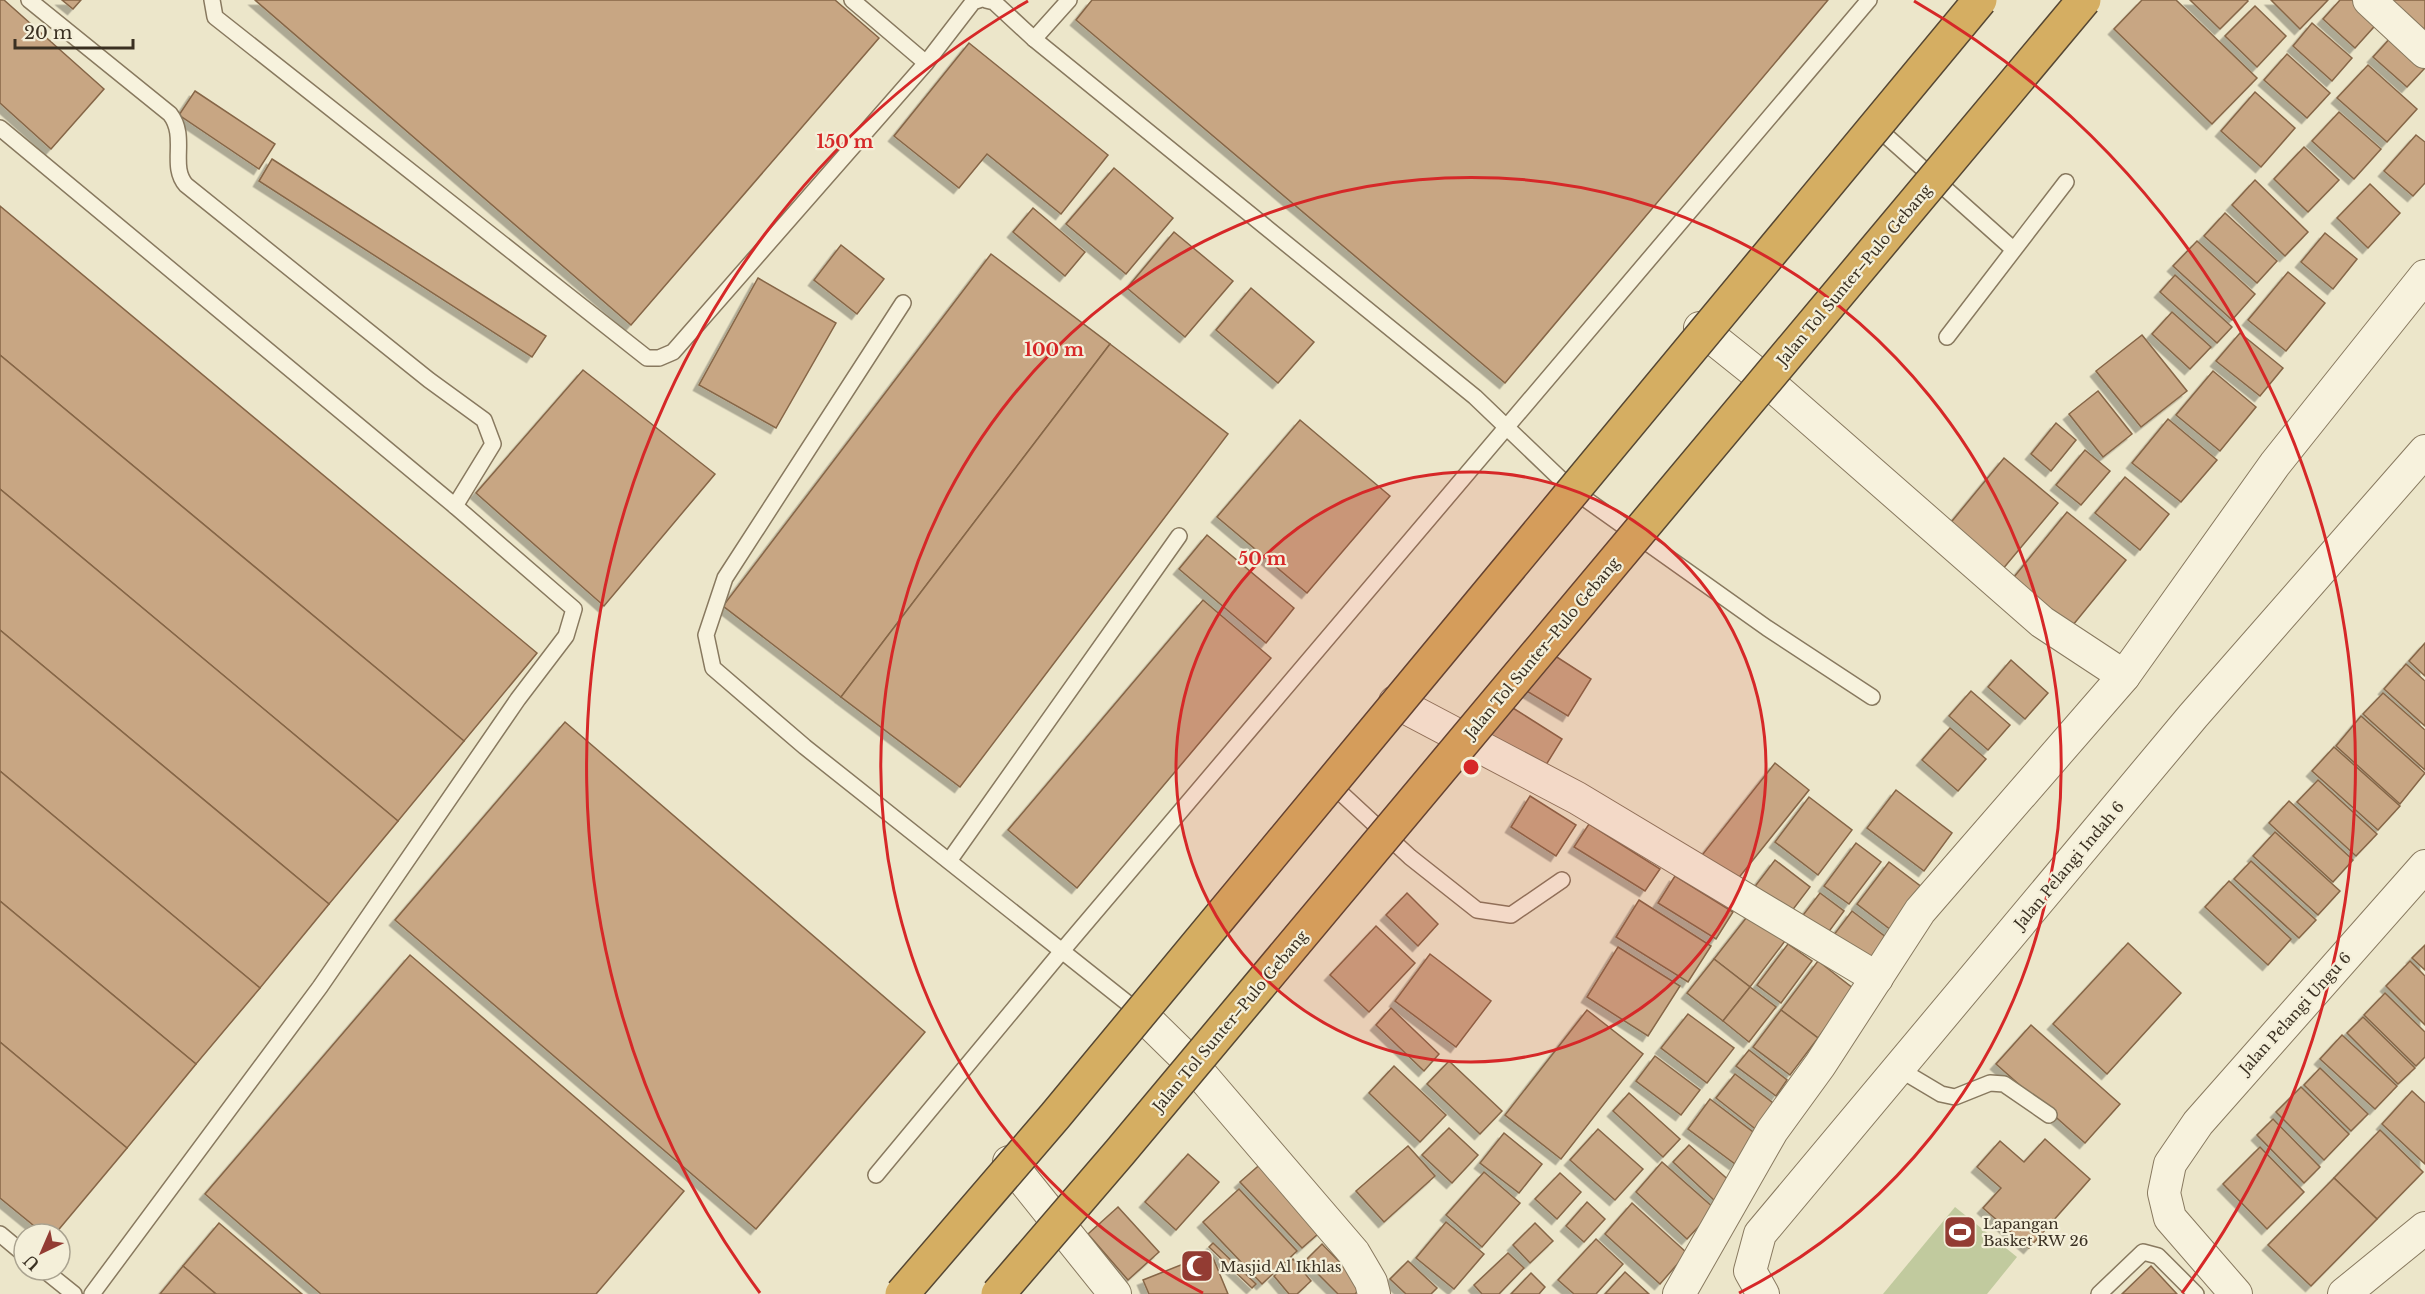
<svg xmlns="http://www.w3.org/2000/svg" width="2425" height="1294" font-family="'Libre Baskerville',serif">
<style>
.green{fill:#c1ca9e}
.building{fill:#c8a683;stroke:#866647;stroke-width:1.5;filter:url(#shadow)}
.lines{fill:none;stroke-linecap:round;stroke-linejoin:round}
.service-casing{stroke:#88795f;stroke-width:18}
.minor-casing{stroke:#88795f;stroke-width:34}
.service{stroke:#f7f2dd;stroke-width:15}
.minor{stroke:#f7f2dd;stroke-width:32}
.motorway-bridge-casing{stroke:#564733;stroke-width:36;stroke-linecap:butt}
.motorway-bridge{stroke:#d5ae62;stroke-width:33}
.ring{fill:none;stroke:#d62828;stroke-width:3}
.labels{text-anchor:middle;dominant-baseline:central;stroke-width:4.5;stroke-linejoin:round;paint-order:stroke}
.street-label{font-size:15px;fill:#3a3022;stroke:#f4efd9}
.poi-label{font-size:15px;fill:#3a3022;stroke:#f4efd9;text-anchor:start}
.centre{fill:#d62828;stroke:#f4efd9;stroke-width:3}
.ring-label{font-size:18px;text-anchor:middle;font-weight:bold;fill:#d62828;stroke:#f4efd9;stroke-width:4.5;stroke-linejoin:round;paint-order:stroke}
</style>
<defs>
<filter id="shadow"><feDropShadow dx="-5.5" dy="5.5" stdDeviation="0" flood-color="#0004"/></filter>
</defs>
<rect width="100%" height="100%" fill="#ece6ca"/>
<polygon class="green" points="1955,1207 2017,1257 1987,1294 1883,1294"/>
<g class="building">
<polygon points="0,0 4,0 104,89 51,149 0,103"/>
<polygon points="62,0 81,0 73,9"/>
<polygon points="255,0 835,0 879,38 631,325"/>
<polygon points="1092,0 1828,0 1505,383 1076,20"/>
<polygon points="2142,0 2176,0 2257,78 2212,124 2114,29"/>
<polygon points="2190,0 2247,0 2248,1 2220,29"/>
<polygon points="2271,0 2328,0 2300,29"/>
<polygon points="2340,0 2360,0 2381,19 2355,48 2323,19"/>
<polygon points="2387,0 2425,0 2425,40"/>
<polygon points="2255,6 2286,36 2257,67 2225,36"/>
<polygon points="2312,23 2352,58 2332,81 2293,46"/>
<polygon points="2393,35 2425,63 2425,68 2407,87 2373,57"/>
<polygon points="969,43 1108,155 1061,214 987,154 959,188 894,136"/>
<polygon points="2287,54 2330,93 2307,118 2264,80"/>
<polygon points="2368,65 2417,109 2387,142 2337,98"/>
<polygon points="195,91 275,144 259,169 179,115"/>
<polygon points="2255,92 2295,128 2261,167 2221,131"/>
<polygon points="2339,112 2381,149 2354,179 2312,141"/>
<polygon points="2416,135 2425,142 2425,183 2413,196 2384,171"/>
<polygon points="2304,147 2339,180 2308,212 2274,179"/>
<polygon points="272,159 546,336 532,357 259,181"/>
<polygon points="1114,168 1173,218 1126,274 1066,224"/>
<polygon points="2255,180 2308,232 2285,256 2232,205"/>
<polygon points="2370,184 2400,213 2368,248 2337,218"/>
<polygon points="0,206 537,653 464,741 0,355"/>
<polygon points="1033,208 1085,252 1065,276 1013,232"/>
<polygon points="2225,213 2277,261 2257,283 2204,236"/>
<polygon points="1174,232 1233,281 1185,337 1127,288"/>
<polygon points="2325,233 2357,259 2333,289 2301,262"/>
<polygon points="2197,241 2255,294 2232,320 2173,266"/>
<polygon points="841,245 884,279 857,314 814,280"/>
<polygon points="991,254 1110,344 841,697 723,606"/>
<polygon points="2288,272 2325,303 2286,351 2248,320"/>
<polygon points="2175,275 2232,327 2217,343 2160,292"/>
<polygon points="758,278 836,323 776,428 699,385"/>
<polygon points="1251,288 1314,342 1278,383 1216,330"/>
<polygon points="2172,312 2211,347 2190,369 2152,334"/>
<polygon points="2240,333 2283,368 2260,396 2216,361"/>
<polygon points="2142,335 2187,391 2141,427 2096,371"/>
<polygon points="1110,344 1228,434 960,787 841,697"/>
<polygon points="0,355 464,741 398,821 0,489"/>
<polygon points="583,370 715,474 604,606 476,493"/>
<polygon points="2213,371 2256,407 2220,451 2176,415"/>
<polygon points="2098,391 2132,434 2103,457 2069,414"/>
<polygon points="2168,419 2217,460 2181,502 2132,463"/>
<polygon points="1300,420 1390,496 1307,593 1217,517"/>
<polygon points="2056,423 2076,440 2051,471 2031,454"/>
<polygon points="2085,450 2110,471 2081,505 2056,485"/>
<polygon points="2004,458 2058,503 1997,576 1943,532"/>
<polygon points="2125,477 2169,514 2140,550 2095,513"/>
<polygon points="0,489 398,821 329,904 0,630"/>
<polygon points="2067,512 2126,560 2064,636 2005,588"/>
<polygon points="1207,535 1294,608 1266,643 1179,569"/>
<polygon points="1203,600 1271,658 1077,888 1008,830"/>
<polygon points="0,630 329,904 260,988 0,771"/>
<polygon points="2425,643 2425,676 2409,661"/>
<polygon points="1549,652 1591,679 1568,716 1525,690"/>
<polygon points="2011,660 2048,693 2025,719 1988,687"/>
<polygon points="2406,664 2425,681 2425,726 2384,689"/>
<polygon points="1971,691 2010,725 1988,750 1949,716"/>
<polygon points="2383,693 2425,730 2425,770 2363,714"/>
<polygon points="1505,703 1562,739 1541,773 1484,737"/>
<polygon points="2361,716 2425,773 2400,804 2336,746"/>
<polygon points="565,722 925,1032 756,1229 395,920"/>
<polygon points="1950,728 1986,759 1958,791 1922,760"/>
<polygon points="2334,747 2400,806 2378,830 2312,771"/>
<polygon points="1775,763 1809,790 1733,885 1699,859"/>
<polygon points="0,771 260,988 196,1064 0,901"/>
<polygon points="2318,780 2377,834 2356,856 2297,802"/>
<polygon points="1896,790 1952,833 1924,871 1867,828"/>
<polygon points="1530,796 1576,825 1556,856 1511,827"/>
<polygon points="1809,797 1852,830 1818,875 1775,842"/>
<polygon points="2289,801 2353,860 2333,882 2269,823"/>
<polygon points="1589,824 1660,869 1645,891 1574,847"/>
<polygon points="2275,832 2340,891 2318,915 2253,856"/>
<polygon points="1856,843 1881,862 1849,904 1824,886"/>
<polygon points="1775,860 1810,887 1788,916 1753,889"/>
<polygon points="2251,861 2316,920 2299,938 2234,879"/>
<polygon points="1889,862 1923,888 1891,930 1857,904"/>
<polygon points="1675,876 1733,912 1716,939 1658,903"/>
<polygon points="2229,881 2291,939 2268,965 2205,907"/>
<polygon points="1407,893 1438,924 1418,946 1386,915"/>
<polygon points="1820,893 1844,911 1822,941 1797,923"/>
<polygon points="1639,900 1711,946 1688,982 1616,937"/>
<polygon points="0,901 196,1064 127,1148 0,1042"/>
<polygon points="1852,911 1891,941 1870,970 1830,940"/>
<polygon points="1750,913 1785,941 1750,987 1714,959"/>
<polygon points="1376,926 1415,963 1369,1012 1330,975"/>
<polygon points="2128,943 2181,993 2107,1074 2053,1024"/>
<polygon points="1788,944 1812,961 1781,1003 1757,985"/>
<polygon points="2425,945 2425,970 2412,958"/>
<polygon points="1618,947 1680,986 1648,1036 1587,997"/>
<polygon points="1430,954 1491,1001 1456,1047 1395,1001"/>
<polygon points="410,955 684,1191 596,1294 321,1294 205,1194"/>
<polygon points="1714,959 1750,987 1723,1021 1687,993"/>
<polygon points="1818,961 1854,989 1818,1038 1781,1010"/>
<polygon points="2410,961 2425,976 2425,1025 2386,986"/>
<polygon points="1750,987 1776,1007 1749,1042 1723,1021"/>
<polygon points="2385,993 2425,1032 2425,1057 2416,1066 2364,1015"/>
<polygon points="1391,1008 1439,1054 1424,1071 1376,1025"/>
<polygon points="1587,1010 1643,1054 1561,1159 1505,1115"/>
<polygon points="1781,1010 1818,1038 1790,1075 1753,1047"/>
<polygon points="1688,1014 1734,1048 1707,1083 1661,1048"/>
<polygon points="2363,1017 2415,1068 2398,1084 2347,1033"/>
<polygon points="2031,1025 2120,1104 2085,1143 1996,1064"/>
<polygon points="2342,1035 2397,1086 2375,1109 2320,1059"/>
<polygon points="0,1042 127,1148 55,1234 44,1234 0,1198"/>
<polygon points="1749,1050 1787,1080 1776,1096 1736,1066"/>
<polygon points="1655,1056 1700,1090 1681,1115 1636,1081"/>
<polygon points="1449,1061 1502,1111 1480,1134 1427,1084"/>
<polygon points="1394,1066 1446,1115 1420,1142 1369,1093"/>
<polygon points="2320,1068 2368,1114 2351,1131 2304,1085"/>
<polygon points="1735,1074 1777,1106 1758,1131 1716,1098"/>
<polygon points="2301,1087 2349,1134 2324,1160 2276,1112"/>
<polygon points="2412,1091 2425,1103 2425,1164 2382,1124"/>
<polygon points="1629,1093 1680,1139 1663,1157 1613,1111"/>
<polygon points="1710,1099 1757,1135 1735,1164 1688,1129"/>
<polygon points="2273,1119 2320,1167 2304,1183 2257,1135"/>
<polygon points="1449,1128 1478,1155 1452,1183 1422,1155"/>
<polygon points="1598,1129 1643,1169 1615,1200 1570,1160"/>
<polygon points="2380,1130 2423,1172 2377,1219 2334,1178"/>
<polygon points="1504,1133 1542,1164 1519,1193 1480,1163"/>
<polygon points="2045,1139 2090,1179 2029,1248 1983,1208 2001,1188 1977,1167 2000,1141 2024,1162"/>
<polygon points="1689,1145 1732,1183 1715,1201 1673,1162"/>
<polygon points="1408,1146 1435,1176 1384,1222 1356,1191"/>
<polygon points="2260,1147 2304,1192 2267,1229 2223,1184"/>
<polygon points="1188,1154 1219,1182 1176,1230 1145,1202"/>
<polygon points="1264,1161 1326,1227 1302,1248 1240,1182"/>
<polygon points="1662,1162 1715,1209 1687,1239 1636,1192"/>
<polygon points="1484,1172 1520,1203 1482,1247 1446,1215"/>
<polygon points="1560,1173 1581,1192 1557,1219 1535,1199"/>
<polygon points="2334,1178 2377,1219 2311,1286 2268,1245"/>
<polygon points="1239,1189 1297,1251 1262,1284 1203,1222"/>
<polygon points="1587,1202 1605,1219 1584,1242 1566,1226"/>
<polygon points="1632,1203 1687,1253 1660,1284 1605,1234"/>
<polygon points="1118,1207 1159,1252 1128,1280 1088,1234"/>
<polygon points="1446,1222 1484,1254 1454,1289 1416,1258"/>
<polygon points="219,1223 302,1294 216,1294 183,1266"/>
<polygon points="1535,1223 1553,1241 1530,1263 1513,1245"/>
<polygon points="1596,1239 1623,1264 1596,1294 1574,1294 1558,1280"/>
<polygon points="1213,1243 1256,1284 1252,1288 1209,1247"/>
<polygon points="1322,1244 1363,1286 1355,1294 1338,1294 1305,1261"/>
<polygon points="1211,1253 1228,1294 1149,1294 1143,1280"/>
<polygon points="1508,1253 1524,1268 1499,1294 1482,1294 1474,1285"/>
<polygon points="1293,1259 1311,1281 1297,1294 1289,1294 1274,1276"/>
<polygon points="1408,1261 1437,1288 1431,1294 1406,1294 1390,1279"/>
<polygon points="183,1266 216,1294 160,1294"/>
<polygon points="2151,1266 2177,1294 2122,1294"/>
<polygon points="1625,1272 1649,1294 1605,1294"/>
<polygon points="1531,1273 1545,1287 1539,1294 1511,1294"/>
</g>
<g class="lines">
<g class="service-casing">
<g id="service">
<path d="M29,0L170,114C188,137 169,166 186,185L429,380L484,420L493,444L455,506"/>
<polyline points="212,0 215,17 647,358 659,358 673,352 926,63 973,2 979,0"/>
<polyline points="852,0 926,63"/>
<polyline points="986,0 994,2 1034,39 1475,397 1570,488 1767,628 1872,697"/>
<polyline points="1034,39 1069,0"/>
<polyline points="1874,125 2013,249"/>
<polyline points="0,128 455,506 574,609 566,636 518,699 320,987 92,1294"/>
<polyline points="903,303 725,578 706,635 713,668 805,747 1140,1013"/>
<polyline points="1947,337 2066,182"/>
<polyline points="1329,782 1410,857 1477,910 1511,915 1562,880"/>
<polyline points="949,861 1179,536"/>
<polyline points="1899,1069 1941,1094 1955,1097 1990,1083 2004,1084 2049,1115"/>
<polyline points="876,1175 1062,951 1869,0"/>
<polyline points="0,1234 24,1254"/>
<polyline points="44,1270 74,1294"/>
<polyline points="2099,1294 2143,1252 2158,1256 2196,1294"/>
</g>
</g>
<g class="minor-casing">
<g id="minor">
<polyline points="2369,0 2425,52"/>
<polyline points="1700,328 1775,388 2042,622 2124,676"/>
<polyline points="1395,702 1577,798 1877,978"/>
<polyline points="1140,1013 1192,1064 1354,1253 1371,1282 1374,1294"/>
<polyline points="1009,1162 1115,1294"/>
<polyline points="1679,1294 1772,1131 1820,1065 1920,911 2124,676 2275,464 2425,276"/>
<polyline points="1763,1294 1750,1271 1760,1234 2193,716 2425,451"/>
<polyline points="2236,1294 2170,1218 2164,1193 2170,1164 2198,1123 2425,866"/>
<polyline points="2344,1294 2425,1228"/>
</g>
</g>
<use href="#service" class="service"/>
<use href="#minor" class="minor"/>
<g class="motorway-bridge-casing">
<g id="motorway-bridge">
<polyline points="902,1294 1055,1116 1980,0"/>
<polyline points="998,1294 1120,1152 2084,0"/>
</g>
</g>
<use href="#motorway-bridge" class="motorway-bridge"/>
</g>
<circle cx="1471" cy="767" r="295" fill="#d62828" fill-opacity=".12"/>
<g class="ring">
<circle cx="1471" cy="767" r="295"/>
<path d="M1203 1293A590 590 0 1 1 1739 1293"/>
<path d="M760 1293A885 885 0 0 1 1028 1M1914 1A885 885 0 0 1 2182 1293"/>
</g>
<defs>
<g id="stadium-square" transform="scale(1.725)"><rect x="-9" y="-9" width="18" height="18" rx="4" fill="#933c33" stroke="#f4efd9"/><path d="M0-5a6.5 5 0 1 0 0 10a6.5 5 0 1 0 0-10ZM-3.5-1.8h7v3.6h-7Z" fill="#fff"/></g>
<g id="mosque-square" transform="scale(1.725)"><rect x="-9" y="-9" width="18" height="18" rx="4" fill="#933c33" stroke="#f4efd9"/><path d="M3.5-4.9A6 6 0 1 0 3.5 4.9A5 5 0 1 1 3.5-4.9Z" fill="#fff"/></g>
</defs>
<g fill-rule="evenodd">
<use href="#stadium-square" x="1960" y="1232"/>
<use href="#mosque-square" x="1197" y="1266"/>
</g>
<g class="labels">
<g class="street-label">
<text transform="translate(1854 275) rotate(-50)">Jalan Tol Sunter–Pulo Gebang</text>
<text transform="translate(1542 648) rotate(-50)">Jalan Tol Sunter–Pulo Gebang</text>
<text transform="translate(2069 865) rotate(-50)">Jalan Pelangi Indah 6</text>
<text transform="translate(2295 1013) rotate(-48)">Jalan Pelangi Ungu 6</text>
<text transform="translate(1230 1021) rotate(-50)">Jalan Tol Sunter–Pulo Gebang</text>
</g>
<g class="poi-label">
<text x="1983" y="1223">Lapangan<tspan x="1983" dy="17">Basket RW 26</tspan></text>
<text x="1220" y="1266">Masjid Al Ikhlas</text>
</g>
</g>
<circle cx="1471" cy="767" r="9" class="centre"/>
<g class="ring-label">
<text x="845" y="148">150 m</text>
<text x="1054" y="356">100 m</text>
<text x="1262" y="565">50 m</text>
</g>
<g transform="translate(42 1252) rotate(224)"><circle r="28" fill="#f4efd9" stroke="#aaa390" stroke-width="1.5"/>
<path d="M0-4.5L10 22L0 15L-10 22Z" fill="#933c33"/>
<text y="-9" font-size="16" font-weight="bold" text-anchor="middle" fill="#3a3022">U</text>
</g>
<path d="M15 39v9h118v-9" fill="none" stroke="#3a3022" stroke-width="3"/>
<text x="24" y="39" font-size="18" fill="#3a3022" stroke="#f4efd9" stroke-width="4.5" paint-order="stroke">20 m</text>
</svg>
